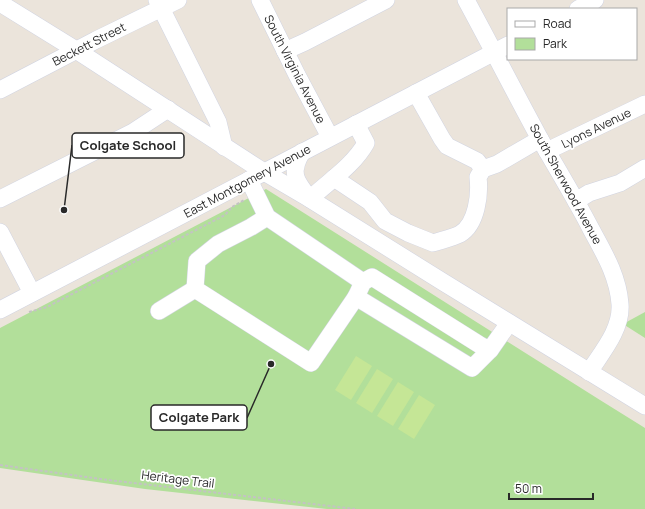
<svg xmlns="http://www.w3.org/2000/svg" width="645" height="509" font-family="Manrope,sans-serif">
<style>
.green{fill:#b2df9a}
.pitch{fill:#c5e696}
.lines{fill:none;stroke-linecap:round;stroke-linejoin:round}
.minor-casing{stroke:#d1d4e1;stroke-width:18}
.path{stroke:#c3c3c3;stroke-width:2;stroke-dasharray:3 2;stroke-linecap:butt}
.minor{stroke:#fff;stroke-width:17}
.labels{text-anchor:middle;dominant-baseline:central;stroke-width:3.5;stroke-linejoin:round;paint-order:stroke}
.street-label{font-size:12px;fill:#292929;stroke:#fff}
.leader{fill:none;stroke:#292929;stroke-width:1.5}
.callout-dot{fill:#292929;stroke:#fff;stroke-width:1.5}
.callout{fill:#fff;stroke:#292929;stroke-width:1.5}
.callout-label{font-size:13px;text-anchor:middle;font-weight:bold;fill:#292929}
</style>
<rect width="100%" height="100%" fill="#ebe4db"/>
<g class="green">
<polygon points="266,189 600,400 645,428 645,509 327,509 145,489 0,468 0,328"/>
<polygon points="645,312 645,338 623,324"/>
</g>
<g class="pitch">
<polygon points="356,356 372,366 351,400 335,390"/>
<polygon points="377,369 393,379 372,413 356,403"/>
<polygon points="398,382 414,392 393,426 377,416"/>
<polygon points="419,395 435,405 414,439 398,429"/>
</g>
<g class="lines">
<g class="minor-casing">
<g id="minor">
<polyline points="157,0 218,122 224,147"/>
<polyline points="260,0 297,75 330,137"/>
<path d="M466,0C491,46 515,93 540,139C557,169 575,198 591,229C604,253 618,276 620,304C622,329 602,352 589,372"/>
<polyline points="0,3 76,50 264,172 310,199 443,282 645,406"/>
<polyline points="578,9 595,0"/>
<polyline points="285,51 305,42 386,0"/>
<polyline points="0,90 96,40 178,0"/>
<polyline points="416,93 442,139 447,146 477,161 483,169"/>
<polyline points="547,151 645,104"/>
<path d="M302,152C289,174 296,181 310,199C329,181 353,166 366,143L356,124"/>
<path d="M334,178L370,202L385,221L408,233L433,243C442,240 452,238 460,234C477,224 480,194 478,177L483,169L497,164L540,139"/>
<polyline points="249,180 267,217 363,282"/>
<polyline points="0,199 133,132 168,109"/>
<polyline points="576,201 589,193 620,183 645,168"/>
<polyline points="267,217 251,227 218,244 197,261 195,289 311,363 356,297 363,282 372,277 480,345 490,350"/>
<polyline points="0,232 32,293"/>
<polyline points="356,297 472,368 490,350 509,323"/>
<polyline points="0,310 508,45"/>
<polyline points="159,311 195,289"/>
</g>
</g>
<g class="path">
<polyline points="29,312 47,307 225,215 232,207 244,200"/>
<polyline points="0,465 108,480 355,509"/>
</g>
<use href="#minor" class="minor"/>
</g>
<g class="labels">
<g class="street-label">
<text transform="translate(89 44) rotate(-27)">Beckett Street</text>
<text transform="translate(295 69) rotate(63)">South Virginia Avenue</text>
<text transform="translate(596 128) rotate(-26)">Lyons Avenue</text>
<text transform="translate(247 181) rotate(-28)">East Montgomery Avenue</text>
<text transform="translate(566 184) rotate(61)">South Sherwood Avenue</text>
<text transform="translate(178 479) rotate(7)">Heritage Trail</text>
</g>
</g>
<path class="leader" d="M64 210L72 145M271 364L247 418"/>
<g class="callout-dot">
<circle cx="64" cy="210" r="4"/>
<circle cx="271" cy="364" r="4"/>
</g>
<g class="callout">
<rect x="72" y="133" width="112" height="25" rx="4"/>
<rect x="151" y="405" width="96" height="25" rx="4"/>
</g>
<g class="callout-label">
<text x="128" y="150">Colgate School</text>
<text x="199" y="422">Colgate Park</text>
</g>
<rect x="507" y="8" width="130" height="52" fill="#ffffff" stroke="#a9a9a9"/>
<rect x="515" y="21" width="20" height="6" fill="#ffffff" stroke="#a9a9a9"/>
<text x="543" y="28" font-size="12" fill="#292929">Road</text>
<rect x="515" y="38" width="20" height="12" fill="#b2df9a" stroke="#a9a9a9"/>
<text x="543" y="48" font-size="12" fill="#292929">Park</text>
<path d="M509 493v6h84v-6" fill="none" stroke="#292929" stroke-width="2"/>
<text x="515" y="493" font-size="12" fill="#292929" stroke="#ffffff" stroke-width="3" paint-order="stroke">50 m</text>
</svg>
